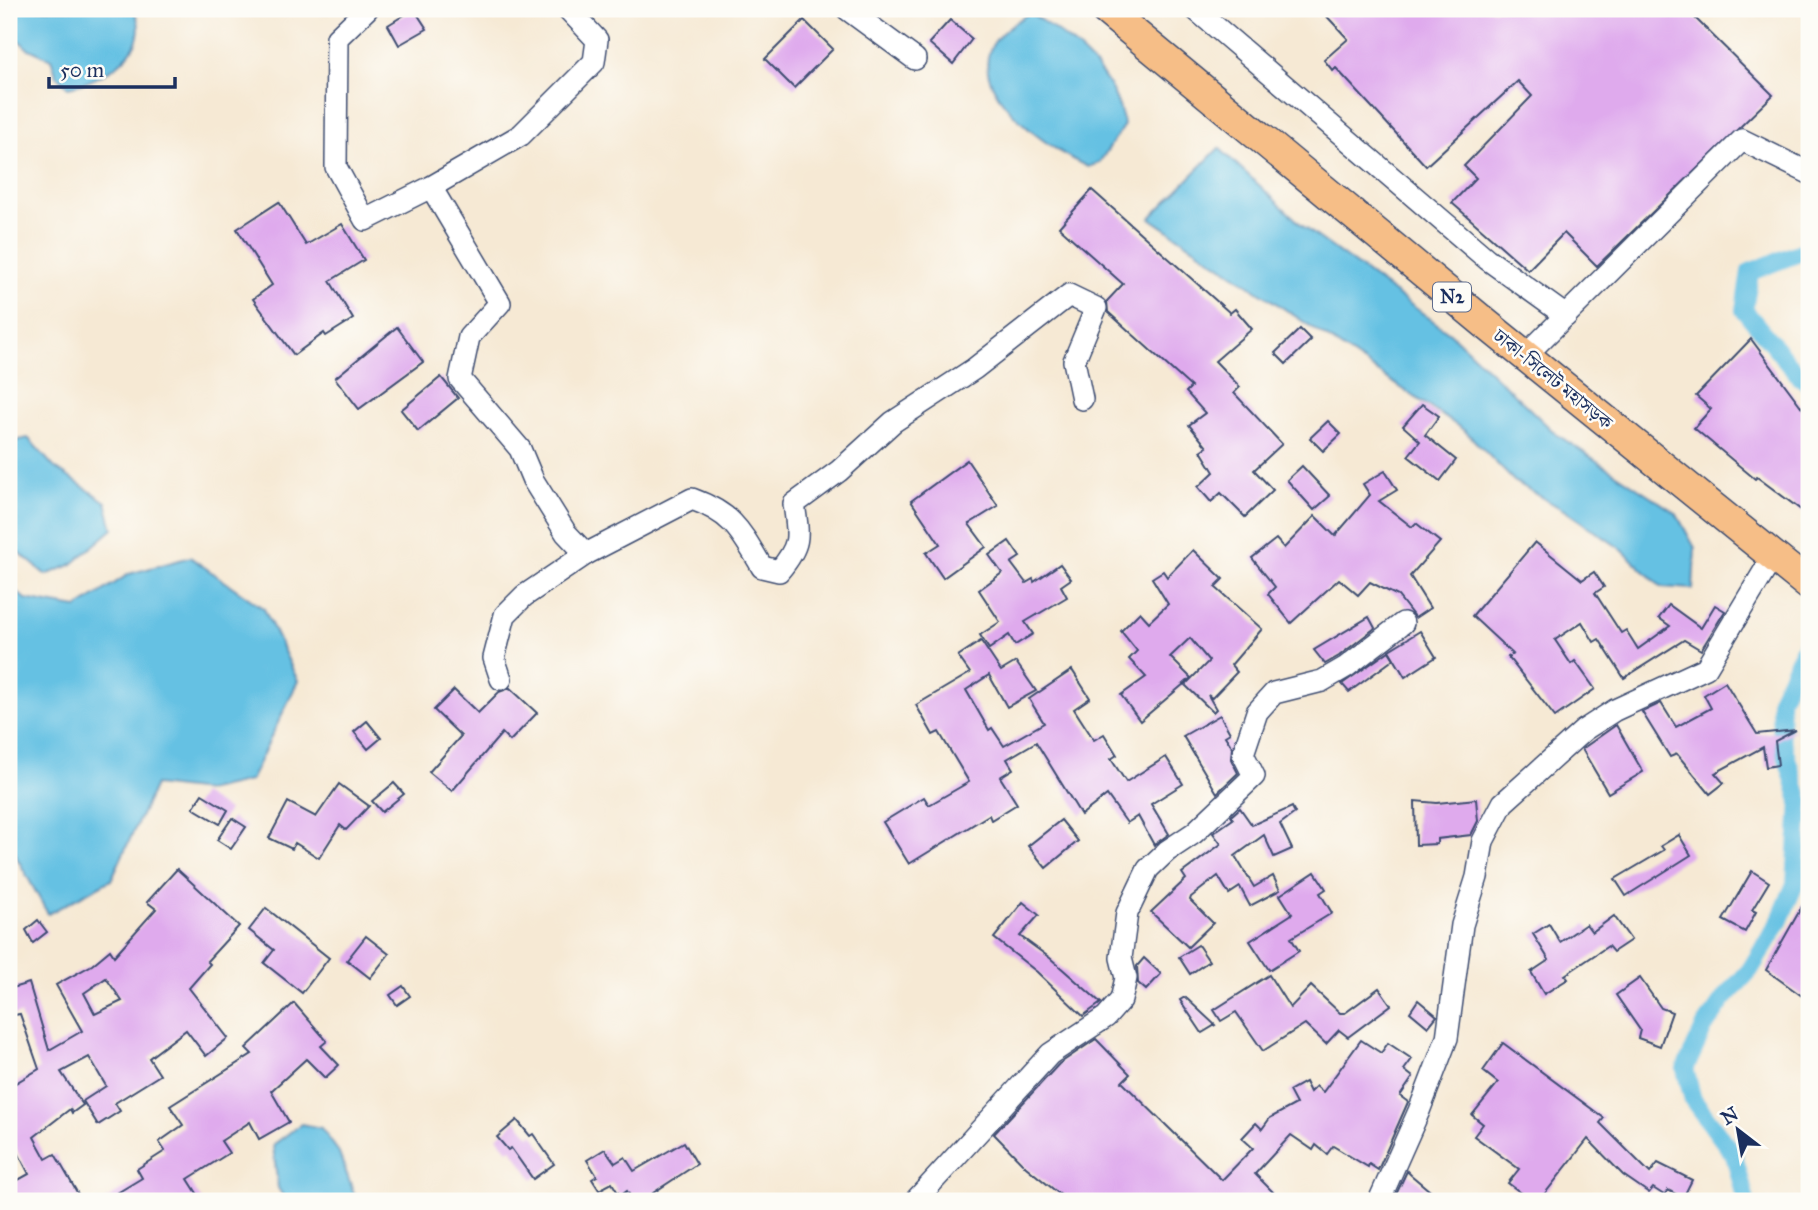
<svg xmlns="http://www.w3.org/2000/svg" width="1818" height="1210" font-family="'IM FELL Great Primer','Noto Serif Bengali',serif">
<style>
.water{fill:#65c1e3;stroke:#4078a0;stroke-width:2}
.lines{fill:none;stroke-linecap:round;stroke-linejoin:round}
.canal{stroke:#65c1e3;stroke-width:18}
.building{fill:#dfaaed;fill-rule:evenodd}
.minor-casing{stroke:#3c4b70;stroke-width:24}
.highway-casing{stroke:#3c4b70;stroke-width:33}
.minor{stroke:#fff;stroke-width:21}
.highway{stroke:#f6be87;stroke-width:30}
.labels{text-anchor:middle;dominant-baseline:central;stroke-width:5;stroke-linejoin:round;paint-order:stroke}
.shield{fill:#fdfcf7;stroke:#5f6c8c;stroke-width:2}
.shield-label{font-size:18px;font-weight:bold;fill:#1b2f5e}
.street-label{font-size:19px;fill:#1b2f5e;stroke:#fdfcf7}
</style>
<rect width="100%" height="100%" fill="#fdfcf7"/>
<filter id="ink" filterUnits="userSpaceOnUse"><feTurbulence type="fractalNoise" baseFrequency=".0143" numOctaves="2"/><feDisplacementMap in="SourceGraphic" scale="14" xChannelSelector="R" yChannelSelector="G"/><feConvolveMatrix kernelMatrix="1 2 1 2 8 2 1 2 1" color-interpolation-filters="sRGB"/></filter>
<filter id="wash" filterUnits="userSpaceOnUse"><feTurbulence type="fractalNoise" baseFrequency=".00686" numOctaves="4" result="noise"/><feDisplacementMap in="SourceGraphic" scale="28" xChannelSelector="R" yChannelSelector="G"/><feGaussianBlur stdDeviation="1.57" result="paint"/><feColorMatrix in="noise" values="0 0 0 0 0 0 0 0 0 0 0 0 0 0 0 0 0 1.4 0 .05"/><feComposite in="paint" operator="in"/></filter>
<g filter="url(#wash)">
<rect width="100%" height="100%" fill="#f6e9d4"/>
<g class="water">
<path d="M9,9H133C157,48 102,82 68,87L57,76L51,59L27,48L9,31Z"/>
<path d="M1030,13C1073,41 1114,71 1124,125L1099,163L1088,167C1052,151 972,96 990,50C997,33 1015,22 1030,13Z"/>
<polygon points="1219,148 1304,227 1451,334 1556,434 1676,513 1695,548 1693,589 1661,587 1621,549 1567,512 1514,481 1465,431 1150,218"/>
<polygon points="28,438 54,467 106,502 113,529 71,565 46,575 9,544 9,450 15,441"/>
<polygon points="190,557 264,609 298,681 250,781 206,791 155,785 111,880 48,914 17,858 9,833 9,585 25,599 77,608 129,574"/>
<polygon points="301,1124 321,1128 338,1151 357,1201 286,1201 278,1188 273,1145"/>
</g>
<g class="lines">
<g class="canal">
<polyline points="1809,249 1750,272 1744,310 1800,377 1809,383"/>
<polyline points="1746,1201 1734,1155 1693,1100 1685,1069 1704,1028 1723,1000 1750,970 1779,922 1795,884 1800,801 1781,738 1780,699 1809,638"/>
</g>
</g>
<g id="blocks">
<g class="building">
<polygon points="414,9 427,29 399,45 388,25"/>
<polygon points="1320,9 1662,9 1669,16 1675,9 1686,9 1773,95 1597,266 1564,233 1528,270 1452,203 1476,178 1464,166 1532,96 1518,81 1426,166 1336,68 1333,71 1324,60 1348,39"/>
<polygon points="804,20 833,49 794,88 765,59"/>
<polygon points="950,20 972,39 953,64 929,43"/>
<polygon points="1092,190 1230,313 1235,309 1252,329 1215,361 1240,387 1234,393 1282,444 1254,470 1273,490 1245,517 1221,493 1211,502 1198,487 1214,472 1201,451 1207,447 1189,425 1205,413 1186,392 1191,387 1108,312 1107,301 1123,284 1059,227"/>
<polygon points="279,202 306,245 342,224 364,260 330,281 353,319 326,336 324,333 294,355 253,299 272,285 237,229"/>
<polygon points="397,327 423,362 359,409 335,378"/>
<polygon points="1300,329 1311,340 1286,364 1275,353"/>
<polygon points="1751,339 1809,417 1809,516 1757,477 1755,479 1694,428 1711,409 1696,396"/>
<polygon points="441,377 458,398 418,431 401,410"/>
<polygon points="1422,404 1439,416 1425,435 1456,460 1440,481 1408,456 1420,441 1403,426"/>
<polygon points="1328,421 1341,434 1323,451 1310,438"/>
<polygon points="967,460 998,506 969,524 986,547 943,578 926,553 940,544 911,501"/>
<polygon points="1302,466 1330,496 1314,510 1287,480"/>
<polygon points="1385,471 1397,490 1379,501 1412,527 1416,523 1440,542 1410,576 1430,608 1415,618 1398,596 1370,582 1358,595 1339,579 1291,623 1268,594 1275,587 1252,558 1276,539 1284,548 1315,516 1335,536 1370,495 1363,484"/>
<polygon points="1009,541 1020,557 1011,563 1026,583 1033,579 1034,582 1060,564 1071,579 1061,586 1067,597 1025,622 1033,634 1015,645 1009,635 989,649 980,635 1000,622 979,590 1002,573 989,555"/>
<polygon points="1535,542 1582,580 1594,572 1604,587 1595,593 1621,633 1626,630 1638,649 1670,626 1659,618 1669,605 1701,628 1715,605 1725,611 1701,650 1684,640 1624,678 1599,639 1594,642 1582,622 1555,640 1571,664 1575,661 1595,689 1555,717 1508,657 1513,654 1472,616"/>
<polygon points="1193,550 1223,579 1215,587 1262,629 1231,665 1237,672 1212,698 1208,695 1216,709 1213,712 1185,685 1209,661 1190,638 1170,657 1191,678 1140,721 1121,695 1146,677 1129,659 1137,651 1121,631 1140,612 1149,622 1168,604 1152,578 1163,571 1167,577"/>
<polygon points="1369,617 1375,628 1339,656 1325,664 1314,650"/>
<polygon points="1420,631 1436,657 1405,677 1389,650"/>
<polygon points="981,641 1001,671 1016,662 1036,691 1007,707 989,675 966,690 989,730 992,728 1004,746 1044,723 1029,699 1072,670 1090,698 1074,709 1094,740 1104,734 1117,755 1111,759 1126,782 1166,757 1183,784 1151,804 1169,834 1154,845 1138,816 1127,823 1107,795 1081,815 1036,742 1007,759 1013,769 1000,777 1017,804 991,820 989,815 909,864 883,822 924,797 929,805 969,782 939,732 933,735 916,705 970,673 958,656"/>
<polygon points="1389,651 1394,659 1349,692 1342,684"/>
<polygon points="1725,682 1757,734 1796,730 1775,741 1778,765 1766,767 1763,747 1715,773 1724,783 1710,794 1677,754 1670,757 1642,712 1661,703 1676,727 1711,708 1704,695"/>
<polygon points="510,688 537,713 510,741 502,733 452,791 429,772 461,736 434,710 454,690 478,713 499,692"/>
<polygon points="1220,715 1230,733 1225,736 1232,747 1231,759 1238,773 1217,793 1183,736"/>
<polygon points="367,721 381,738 368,749 354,732"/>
<polygon points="1616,725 1643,772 1608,793 1582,749"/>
<polygon points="394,783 404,794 382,812 372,801"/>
<polygon points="339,784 369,806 346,830 340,825 319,858 295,843 292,849 269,838 288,802 316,817"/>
<polygon points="202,794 228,810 220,824 193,808"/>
<polygon points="1476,799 1478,821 1471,835 1437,839 1437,844 1416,845 1415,801 1437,803"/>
<polygon points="1292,807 1295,813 1280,824 1292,849 1274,857 1264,835 1235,856 1254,887 1273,876 1280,890 1250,906 1240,887 1229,894 1218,876 1191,897 1190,900 1213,923 1188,947 1151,912 1186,879 1182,873 1221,844 1213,833 1233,819 1231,816 1240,808 1252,825"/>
<polygon points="232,818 246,827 231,849 217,840"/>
<polygon points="1061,820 1078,841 1046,868 1028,846"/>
<polygon points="1679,835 1691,855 1626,896 1615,879 1664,850 1661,846"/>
<path d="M177,869L239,926L207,961L210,964L189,988L228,1038L206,1056L186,1030L149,1058L160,1075L115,1103L120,1111L98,1125L83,1101L106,1086L89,1057L61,1072L83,1105L72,1113L70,1109L34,1137L46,1159L55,1154L82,1201H9V1185L29,1174L9,1135V1087L39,1069L20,1014L9,1016V989L29,983L49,1050L82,1031L56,985L92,965L110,950L114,956L156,909L147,902ZM106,978L122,1001L95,1014L84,993Z"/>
<polygon points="1752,871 1769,882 1752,910 1756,912 1745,932 1723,920"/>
<polygon points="1315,872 1326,889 1320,893 1332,913 1291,938 1299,951 1269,970 1250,941 1292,914 1280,895"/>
<polygon points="1809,894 1809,1001 1766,970"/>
<polygon points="1023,902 1039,915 1020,936 1050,958 1101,1003 1083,1016 1037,972 994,938"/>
<polygon points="266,908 329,958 302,993 264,963 274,950 249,930"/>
<polygon points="1614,916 1631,940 1613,952 1608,946 1565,975 1568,979 1544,994 1531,972 1549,960 1533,934 1549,924 1560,942 1586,924 1592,932"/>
<polygon points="38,920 47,932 33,943 26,930"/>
<polygon points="366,936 389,954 370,978 347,960"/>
<polygon points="1198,945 1209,961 1190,974 1179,957"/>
<polygon points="1144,958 1161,974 1146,990 1138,983 1137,966"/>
<polygon points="1269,975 1290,1008 1311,986 1340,1013 1345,1013 1379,988 1391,1005 1348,1037 1339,1030 1326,1044 1305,1024 1263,1051 1236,1012 1221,1021 1214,1010"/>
<polygon points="1640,978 1661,1008 1672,1012 1660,1046 1638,1038 1640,1030 1616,995"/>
<polygon points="403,986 410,996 397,1005 390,995"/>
<polygon points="1185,997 1215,1025 1202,1033 1180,1000"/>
<polygon points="1418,1000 1437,1016 1428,1027 1410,1012"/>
<polygon points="294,1003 327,1041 321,1046 339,1065 325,1078 306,1059 271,1091 289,1122 259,1139 250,1122 221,1141 229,1153 188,1179 202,1201 104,1201 142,1178 137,1169 165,1151 159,1142 183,1125 170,1106 252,1054 246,1048"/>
<polygon points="1096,1039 1130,1074 1122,1082 1222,1180 1253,1148 1242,1138 1256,1123 1262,1129 1270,1118 1296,1104 1289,1091 1305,1082 1310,1092 1316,1086 1323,1092 1361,1040 1381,1053 1388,1043 1412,1059 1404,1070 1413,1077 1400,1096 1408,1102 1378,1170 1369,1164 1368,1167 1333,1146 1327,1154 1316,1145 1313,1150 1291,1135 1255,1174 1273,1192 1264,1201 1068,1201 1026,1167 994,1134 1059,1064"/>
<polygon points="1503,1043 1604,1118 1600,1123 1650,1173 1658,1163 1692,1180 1683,1198 1668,1190 1664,1195 1653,1188 1649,1193 1623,1175 1588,1139 1539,1201 1532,1201 1508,1183 1519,1169 1474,1136 1483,1124 1472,1115 1498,1083 1483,1071"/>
<polygon points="517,1120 530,1136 533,1134 554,1164 533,1179 511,1148 508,1150 497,1137"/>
<polygon points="684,1142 697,1164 653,1193 655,1196 646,1201 633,1201 627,1191 620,1196 612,1183 599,1190 592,1179 597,1176 587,1160 605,1149 615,1163 625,1157 634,1171"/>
<polygon points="1407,1171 1411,1175 1442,1201 1393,1201"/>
</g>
</g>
</g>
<g filter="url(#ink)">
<use href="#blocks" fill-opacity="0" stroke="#3c4b70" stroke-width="2"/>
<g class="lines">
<g class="minor-casing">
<g id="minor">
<polyline points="367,9 337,38 336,167 365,220 431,187 521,135 594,62 597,40 568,9"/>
<polyline points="847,9 915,59"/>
<polyline points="1195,9 1487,259 1566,316"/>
<path d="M431,187L500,303L469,337L460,379L520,449L533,480L566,533L586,554L692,499C733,514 740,530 762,567L779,571C801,545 799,537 794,504L839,471L893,422L974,369L1069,295L1096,308L1074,361L1082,399"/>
<polyline points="1525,356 1742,140 1809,173"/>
<polyline points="501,679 494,658 505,615 524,596 586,554"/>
<polyline points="915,1201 1050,1054 1106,1017 1121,1000 1126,978 1121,958 1127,913 1148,869 1167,851 1194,833 1254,776 1243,754 1257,712 1274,693 1322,681 1346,667 1403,623"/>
<polyline points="1379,1201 1419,1111 1447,1038 1462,925 1477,877 1483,841 1503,803 1584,730 1615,710 1706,668 1774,555"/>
</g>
</g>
<g class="highway-casing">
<polyline id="highway" points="1105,9 1486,324 1809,585"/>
</g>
<use href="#minor" class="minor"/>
<use href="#highway" class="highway"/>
</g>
</g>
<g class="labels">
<rect class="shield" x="1433" y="282.5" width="38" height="29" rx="5"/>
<g class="shield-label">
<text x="1452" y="297">N2</text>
</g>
<g class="street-label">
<text transform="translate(1553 379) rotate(39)">ঢাকা-সিলেট মহাসড়ক</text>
</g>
</g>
<rect width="1818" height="1210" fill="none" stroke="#fdfcf7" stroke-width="35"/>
<g transform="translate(1738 1130) rotate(329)" stroke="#fdfcf7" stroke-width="5" paint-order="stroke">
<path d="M0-5L12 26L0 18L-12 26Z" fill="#1b2f5e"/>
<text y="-10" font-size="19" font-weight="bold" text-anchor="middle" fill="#1b2f5e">N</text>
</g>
<path d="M49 77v10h126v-10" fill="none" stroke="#1b2f5e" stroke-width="3.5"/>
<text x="60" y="77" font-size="21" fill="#1b2f5e" stroke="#fdfcf7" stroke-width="5" paint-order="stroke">50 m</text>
</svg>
